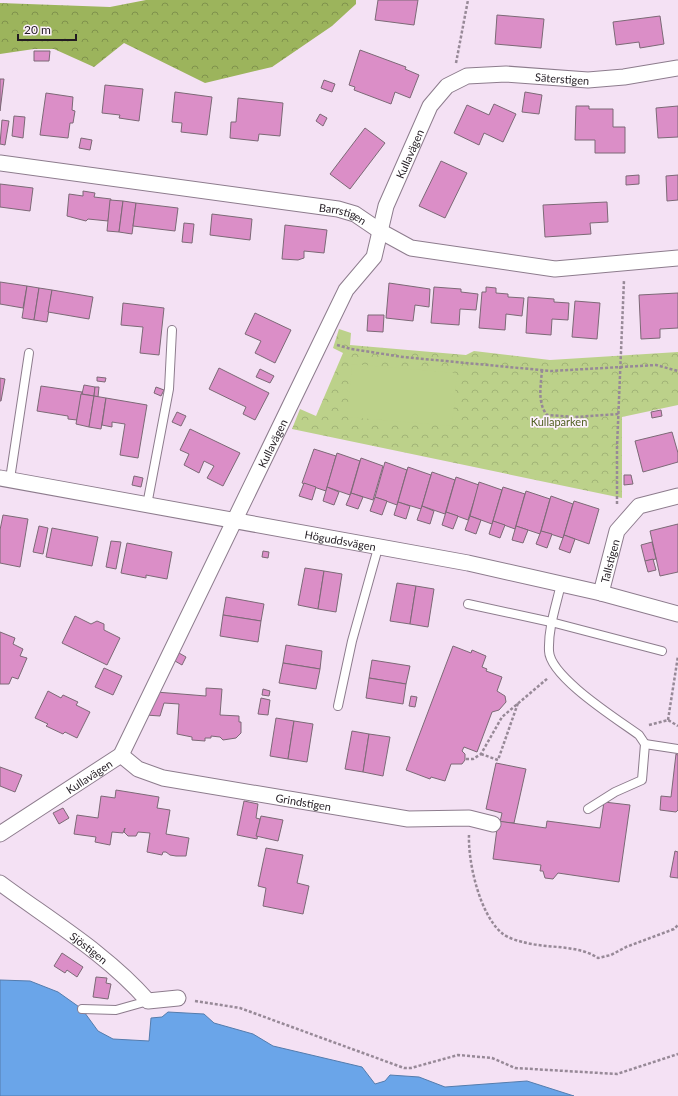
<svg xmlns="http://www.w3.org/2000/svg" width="678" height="1096" font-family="Lato,sans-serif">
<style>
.forest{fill:url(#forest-crowns)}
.park{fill:url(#park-crowns)}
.pitch{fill:#bcd18a}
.water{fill:#6aa5e9;stroke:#547cad}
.building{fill:#db8ec7;stroke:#7c6976}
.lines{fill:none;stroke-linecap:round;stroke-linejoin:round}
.lane-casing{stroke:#8d7c8d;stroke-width:10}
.street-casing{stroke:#8d7c8d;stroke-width:17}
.path{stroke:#978997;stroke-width:2.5;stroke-dasharray:3 2;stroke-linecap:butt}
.lane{stroke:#fff;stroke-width:8}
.street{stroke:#fff;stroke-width:15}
.labels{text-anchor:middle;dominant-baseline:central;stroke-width:3.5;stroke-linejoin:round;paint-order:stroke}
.street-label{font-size:11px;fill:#221b22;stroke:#fdf1fd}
.park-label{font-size:11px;fill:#4f5e20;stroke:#fdf1fd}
</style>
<defs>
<pattern id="forest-crowns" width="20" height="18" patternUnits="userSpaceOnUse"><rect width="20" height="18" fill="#9cb45c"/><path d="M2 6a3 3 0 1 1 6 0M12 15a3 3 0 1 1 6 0" fill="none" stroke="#7f924c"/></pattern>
<pattern id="park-crowns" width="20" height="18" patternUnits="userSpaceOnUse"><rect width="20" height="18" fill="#bcd18a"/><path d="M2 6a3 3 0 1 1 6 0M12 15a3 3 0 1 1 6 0" fill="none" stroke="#a1b377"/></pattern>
</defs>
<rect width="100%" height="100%" fill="#f4e1f4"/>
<polygon class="forest" points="146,0 356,0 356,4 332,26 272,67 205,83 124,43 94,67 54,49 34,49 0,54 0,3 110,7"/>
<polygon class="park" points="339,329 351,333 350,345 466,355 474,351 550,360 678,352 678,405 622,417 622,498 292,429 300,409 316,416 343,353 333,348"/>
<polygon class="pitch" points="352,364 457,373 452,426 347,417"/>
<polygon class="water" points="0,980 30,981 58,992 82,1009 98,1031 113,1039 149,1041 151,1018 162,1017 168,1012 204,1014 214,1023 253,1034 273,1046 362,1067 375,1084 385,1081 390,1075 419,1077 445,1087 527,1081 574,1096 0,1096"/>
<g class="building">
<polygon points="378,0 418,0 414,25 375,20"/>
<polygon points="497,15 544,19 541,48 495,44"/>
<polygon points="660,16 664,44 640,48 639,42 616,45 613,22"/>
<polygon points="360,50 406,67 405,69 419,75 410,98 395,92 391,104 354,90 355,87 349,85"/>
<polygon points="34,51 50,51 49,61 34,61"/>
<polygon points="0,79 4,79 0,111"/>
<polygon points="324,80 335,84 332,92 321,88"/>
<polygon points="105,85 143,89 139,121 119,118 120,115 102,113"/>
<polygon points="175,92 212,97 207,135 181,132 182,123 172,122"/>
<polygon points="525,92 542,95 539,114 522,112"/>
<polygon points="46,93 73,97 72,110 75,111 73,123 70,123 68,138 40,135"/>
<polygon points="238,98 283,103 280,136 259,134 258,141 230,138 231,122 236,122"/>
<polygon points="494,104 516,114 503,142 484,133 479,145 454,133 467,105 489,115"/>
<polygon points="576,106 589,106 589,109 613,109 613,127 625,127 625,153 595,153 595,140 575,140"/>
<polygon points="678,106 678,137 658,138 656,108"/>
<polygon points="320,114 327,118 323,126 316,121"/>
<polygon points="14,116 25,117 23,138 12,136"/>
<polygon points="2,120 9,121 5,145 0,144"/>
<polygon points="365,128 385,143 350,189 330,174"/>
<polygon points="81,138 92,140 90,150 79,148"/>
<polygon points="441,161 467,173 445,218 419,206"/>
<polygon points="639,175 639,184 626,185 626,176"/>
<polygon points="678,175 678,200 667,201 666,176"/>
<polygon points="0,184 33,188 30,211 0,207"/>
<polygon points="83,191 95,193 94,197 111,199 108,221 88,219 86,221 67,216 69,194 83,196"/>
<polygon points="110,200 123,201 119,232 107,231"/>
<polygon points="123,201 136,203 132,234 119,232"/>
<polygon points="607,202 608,222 590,223 591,234 545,237 543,205"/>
<polygon points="136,203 178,208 175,231 133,226"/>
<polygon points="212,214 252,219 250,240 210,235"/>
<polygon points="184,223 194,224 192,243 182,242"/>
<polygon points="285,225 327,230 324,253 304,251 304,258 298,260 282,259"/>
<polygon points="0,282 27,286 23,308 0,304"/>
<polygon points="389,283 430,289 429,307 415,305 413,321 386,318"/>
<polygon points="27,286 39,288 34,320 22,318"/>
<polygon points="434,287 461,289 461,292 478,294 476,310 460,309 459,325 431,323"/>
<polygon points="486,287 496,288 496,293 508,294 508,297 524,298 522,316 506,314 505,330 479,328 482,292 486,292"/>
<polygon points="39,288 52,290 47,322 34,320"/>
<polygon points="52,290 93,297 89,319 48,312"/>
<polygon points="678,293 678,328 660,329 660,338 641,339 639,295"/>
<polygon points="528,297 554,299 554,302 569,303 568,320 552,319 551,335 526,333"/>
<polygon points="575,301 600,303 597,339 572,337"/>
<polygon points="123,303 164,308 159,355 140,353 143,327 121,325"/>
<polygon points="255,313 291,330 275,363 255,353 261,341 245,334"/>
<polygon points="368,315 384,315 383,332 367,331"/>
<polygon points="219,368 269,393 255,420 243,414 246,407 209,389"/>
<polygon points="260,369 274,376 270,383 256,377"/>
<polygon points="97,377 106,378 105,382 97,381"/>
<polygon points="0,378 5,379 1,401 0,401"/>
<polygon points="84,385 95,387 94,396 82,394"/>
<polygon points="41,386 82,392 77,420 68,419 68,416 37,411"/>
<polygon points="95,387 99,387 98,397 94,396"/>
<polygon points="156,387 164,390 161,396 154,393"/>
<polygon points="81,394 94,396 89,427 76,424"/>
<polygon points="94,396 106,398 101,429 89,427"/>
<polygon points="106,398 147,405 138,458 120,455 125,424 112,422 112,427 102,425"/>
<polygon points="661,410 662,416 652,418 651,412"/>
<polygon points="177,412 186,416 181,426 172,422"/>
<polygon points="190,429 240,453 223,486 207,478 214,466 204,461 199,473 184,465 189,454 180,450"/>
<polygon points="672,432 678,453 678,462 643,472 635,441"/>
<polygon points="314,449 336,456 326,491 302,483"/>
<polygon points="337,453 360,461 350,495 327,487"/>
<polygon points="361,458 383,466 373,500 351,493"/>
<polygon points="385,462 407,470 397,505 375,497"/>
<polygon points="408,467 431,475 421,509 398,502"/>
<polygon points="432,472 455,480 445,514 422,506"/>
<polygon points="624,475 631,475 633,484 624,485"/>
<polygon points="134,476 143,478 141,487 132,485"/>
<polygon points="456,477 479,485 468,520 446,512"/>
<polygon points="479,482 502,490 492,524 470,516"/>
<polygon points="304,483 316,487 312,500 299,496"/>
<polygon points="327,487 339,492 334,505 323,501"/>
<polygon points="503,487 525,494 515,529 493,521"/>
<polygon points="526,491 550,499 540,534 516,526"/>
<polygon points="351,493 363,497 358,509 346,505"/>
<polygon points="551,496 573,504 563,538 541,531"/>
<polygon points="375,497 387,501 382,515 370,511"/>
<polygon points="574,501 599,509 589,544 564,535"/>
<polygon points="398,502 410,506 406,519 394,515"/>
<polygon points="422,506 434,511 430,524 417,520"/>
<polygon points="446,512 458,516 453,529 442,525"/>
<polygon points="3,515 28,519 20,567 0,563 0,530"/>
<polygon points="470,516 481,520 476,534 465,530"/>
<polygon points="493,521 505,525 500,538 489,534"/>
<polygon points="678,524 678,572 660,576 650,531"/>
<polygon points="39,526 48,528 43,554 33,552"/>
<polygon points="516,526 528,530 523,543 512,540"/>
<polygon points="52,528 98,537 92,566 46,557"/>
<polygon points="541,531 552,534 547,548 536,544"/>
<polygon points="564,535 575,539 570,553 559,549"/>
<polygon points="111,541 121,542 116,569 106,567"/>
<polygon points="652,542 656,559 645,561 641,545"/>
<polygon points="127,543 172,552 167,579 146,575 146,578 121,573"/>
<polygon points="263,551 269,552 268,558 262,557"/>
<polygon points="653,559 656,570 648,572 645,561"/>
<polygon points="305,568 324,571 318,609 298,605"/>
<polygon points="324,571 342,574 336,612 318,609"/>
<polygon points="397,583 416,586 410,624 390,621"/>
<polygon points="416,586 434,589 428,627 410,624"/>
<polygon points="226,597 264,604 261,621 223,615"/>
<polygon points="223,615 261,621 258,642 220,636"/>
<polygon points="75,616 91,624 97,621 104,624 104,630 120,638 107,665 62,643"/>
<polygon points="0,632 15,638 13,644 23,649 20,656 27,658 18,679 12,677 9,684 0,684"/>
<polygon points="286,645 322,651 320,669 283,663"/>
<polygon points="453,646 471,653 472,650 486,656 482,667 487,669 486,671 502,677 497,691 505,696 506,702 499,710 492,712 477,752 464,747 462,751 465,754 465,760 462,764 451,764 445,781 431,777 430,779 406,770"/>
<polygon points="179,653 186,657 182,665 175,661"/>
<polygon points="372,660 410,666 406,684 369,678"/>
<polygon points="283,663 320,669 316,689 279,683"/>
<polygon points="104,668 122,676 113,695 95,687"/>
<polygon points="369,678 406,684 403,704 366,698"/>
<polygon points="206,688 222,689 220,715 239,716 239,722 241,722 241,733 236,738 223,740 220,737 211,736 211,738 205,738 205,741 192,740 192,737 177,734 179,704 164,703 160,716 146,715 156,692 206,696"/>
<polygon points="263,689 270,691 269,696 262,695"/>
<polygon points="48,691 61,698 63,695 78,702 76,705 90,712 77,738 65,732 63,734 46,726 48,724 35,718"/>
<polygon points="411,696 417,697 415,707 409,706"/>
<polygon points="261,698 270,700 268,715 258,714"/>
<polygon points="276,718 294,721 288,759 270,756"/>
<polygon points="294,721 313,724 307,762 288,759"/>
<polygon points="352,731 369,734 363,772 345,769"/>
<polygon points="369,734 390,737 383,776 363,772"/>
<polygon points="676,754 678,755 678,810 676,812 660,810 661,796 671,797"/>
<polygon points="496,763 526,769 514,823 500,822 502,813 486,809"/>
<polygon points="0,767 22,775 15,792 0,786"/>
<polygon points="116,790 159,797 157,808 170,810 166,834 189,838 186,856 176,856 170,855 166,852 163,852 162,855 147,852 150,833 138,832 136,836 128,836 124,832 125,828 123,833 112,832 110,845 95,842 96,837 74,834 77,815 98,818 101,796 115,798"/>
<polygon points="244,801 258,804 256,818 260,819 257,839 237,835"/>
<polygon points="604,802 630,805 619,882 558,873 553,879 545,878 543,871 540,871 541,865 493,859 498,821 546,828 547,821 600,828"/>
<polygon points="63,808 69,818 59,824 53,813"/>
<polygon points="261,816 283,820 278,841 256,836"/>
<polygon points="266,848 303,855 297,883 309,886 303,914 263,906 266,888 258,886"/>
<polygon points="675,851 678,852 678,878 670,877"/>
<polygon points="62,953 83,967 77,977 67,970 65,973 54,966"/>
<polygon points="96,977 107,978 106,983 111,984 108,999 93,997"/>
</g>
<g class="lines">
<g class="lane-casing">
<g id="lane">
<polyline points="10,479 29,353"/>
<polyline points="147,505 169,389 172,330"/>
<path d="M561,584C556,606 548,628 549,651C550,677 617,719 639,735L645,744L642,780L615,792L588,809"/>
<polyline points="468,604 551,622 662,651"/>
<polyline points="338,706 352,641 378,548"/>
<polyline points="645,744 678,749"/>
<polyline points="82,1009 116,1010 148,1001"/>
</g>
</g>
<g class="street-casing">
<g id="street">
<path id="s1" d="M0,163L338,209L355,214L380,231L411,248L555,269L678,258"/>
<path id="s2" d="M0,478L468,563L601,593L678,614"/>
<path id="s3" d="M601,593L617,531L639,506L678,496"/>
<path id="s4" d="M121,755L138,769L163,778L408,819L469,818L493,824"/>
<path id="s5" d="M0,834L121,755L346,290L374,257L386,206L430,106L447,86L467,76L506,74L588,80L624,77L678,68"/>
<path id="s6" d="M0,883C50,920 107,954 148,1001L178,998"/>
</g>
</g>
<g class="path">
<polyline points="456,63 468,0"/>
<polyline points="337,345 351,349 403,357 551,371 656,365 678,371"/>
<path d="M542,370C541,384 537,403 547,415L575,417L619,414"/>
<polyline points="617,504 617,447 624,280"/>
<polyline points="668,720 678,656"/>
<polyline points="649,725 668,720 678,726"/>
<polyline points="481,754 498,760 518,703"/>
<polyline points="466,759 473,759 481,754 502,717 548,678"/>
<path d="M469,835C468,863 480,916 503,934C508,938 518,941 523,942C547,949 577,944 598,958L611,955L626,947L674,929L678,925"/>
<polyline points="195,1001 240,1008 404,1068 411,1068 458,1055 492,1058 515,1068 617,1074 678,1054"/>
</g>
<use href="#lane" class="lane"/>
<use href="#street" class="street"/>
</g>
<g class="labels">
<g class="street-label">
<text stroke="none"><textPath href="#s5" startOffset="1010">Säterstigen</textPath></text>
<text stroke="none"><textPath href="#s5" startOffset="814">Kullavägen</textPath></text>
<text stroke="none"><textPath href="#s1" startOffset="347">Barrstigen</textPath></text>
<text stroke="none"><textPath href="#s5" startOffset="491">Kullavägen</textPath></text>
<text stroke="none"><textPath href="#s2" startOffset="346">Höguddsvägen</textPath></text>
<text stroke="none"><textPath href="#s3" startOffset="33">Tallstigen</textPath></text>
<text stroke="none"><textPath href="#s5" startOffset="106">Kullavägen</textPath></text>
<text stroke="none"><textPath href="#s4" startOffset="191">Grindstigen</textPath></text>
<text stroke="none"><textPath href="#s6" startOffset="110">Sjöstigen</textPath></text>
</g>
<g class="park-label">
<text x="559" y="421">Kullaparken</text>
</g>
</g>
<path d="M18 34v6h58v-6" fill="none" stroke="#221b22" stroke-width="2"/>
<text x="24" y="34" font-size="12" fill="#221b22" stroke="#fdf1fd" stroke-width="3" paint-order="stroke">20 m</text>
</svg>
